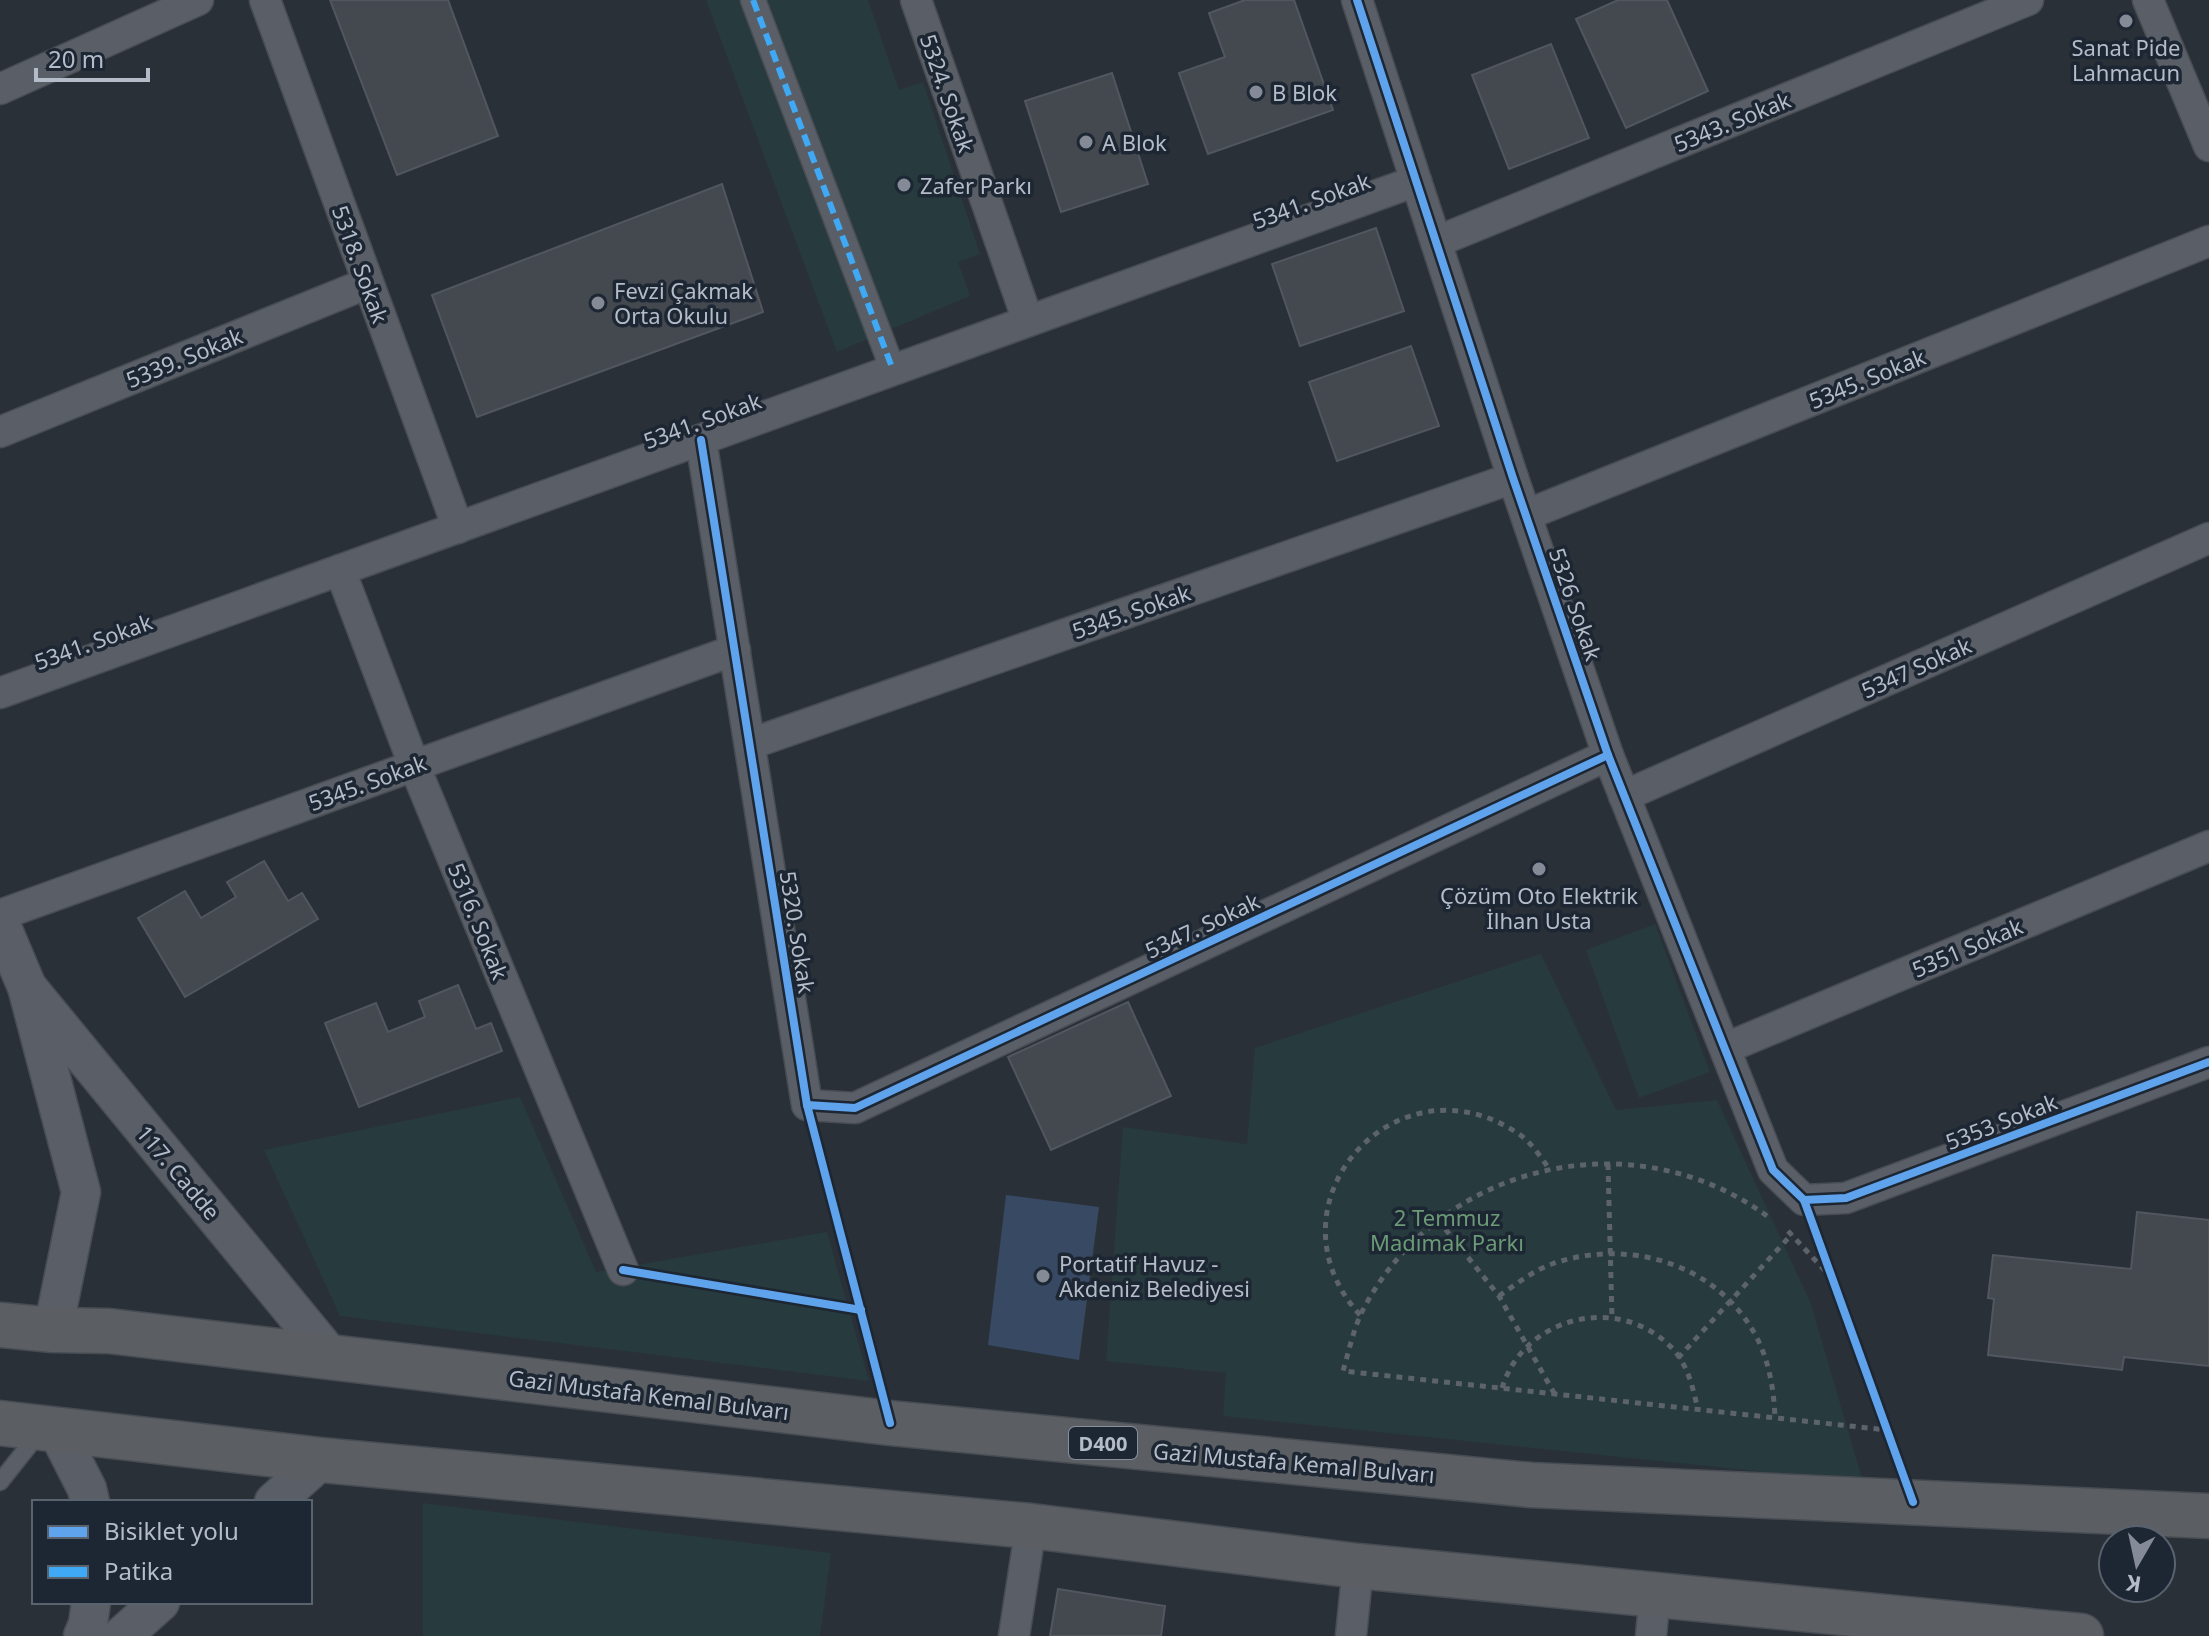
<svg xmlns="http://www.w3.org/2000/svg" width="2209" height="1636" font-family="'Noto Sans',sans-serif">
<style>
.green{fill:#273a3e}
.water{fill:#384963}
.building{fill:#444950;stroke:#52575f;stroke-width:2}
.lines{fill:none;stroke-linecap:round;stroke-linejoin:round}
.service-casing{stroke:#484c53;stroke-width:19}
.pedestrian-casing{stroke:#484c53;stroke-width:27}
.minor-casing{stroke:#484c53;stroke-width:33}
.tertiary-casing{stroke:#484c53;stroke-width:41}
.trunk-casing{stroke:#474c53;stroke-width:47}
.path{stroke:#5d636a;stroke-width:5;stroke-dasharray:6 6;stroke-linecap:butt}
.service{stroke:#5a5e66;stroke-width:16}
.pedestrian{stroke:#5a5e66;stroke-width:24}
.minor{stroke:#5a5e66;stroke-width:30}
.tertiary{stroke:#5a5e66;stroke-width:38}
.trunk{stroke:#5b5f64;stroke-width:44}
.quiet{stroke:#3fa9f5;stroke-width:6;stroke-dasharray:12 6;stroke-linecap:butt}
.cycleway-casing{stroke:#1d2633;stroke-width:13}
.cycleway{stroke:#60a3ed;stroke-width:8}
.poi-dot{fill:#848b96;stroke:#1d2633;stroke-width:3}
.labels{text-anchor:middle;dominant-baseline:central;stroke-width:7;stroke-linejoin:round;paint-order:stroke}
.shield{fill:#1d2633;stroke:#878f9c;stroke-width:2}
.shield-label{font-size:20px;font-weight:bold;fill:#b4bcc9}
.poi-label{font-size:22px;fill:#b4bcc9;stroke:#1d2633;text-anchor:start}
.street-label{font-size:22px;fill:#b4bcc9;stroke:#1d2633}
.park-label{font-size:22px;fill:#6b9a76;stroke:#1d2633}
</style>
<rect width="100%" height="100%" fill="#2a3038"/>
<g class="green">
<polygon points="706,0 868,0 899,90 923,82 980,254 958,262 970,296 837,352"/>
<polygon points="1655,924 1710,1072 1639,1098 1586,950"/>
<polygon points="1541,954 1616,1110 1717,1100 1811,1304 1863,1482 1223,1416 1226,1373 1106,1361 1123,1127 1247,1144 1255,1048"/>
<polygon points="520,1097 596,1272 827,1232 869,1381 340,1316 264,1150"/>
<polygon points="423,1503 831,1553 820,1636 423,1636"/>
</g>
<polygon class="water" points="1006,1195 1099,1207 1079,1360 988,1345"/>
<g class="building">
<polygon points="330,0 448,0 498,136 397,175"/>
<polygon points="1245,0 1294,0 1333,110 1208,154 1179,73 1225,57 1209,13"/>
<polygon points="1618,0 1667,0 1708,91 1626,128 1576,19"/>
<polygon points="1551,44 1589,138 1509,169 1472,75"/>
<polygon points="1112,73 1148,184 1061,212 1025,101"/>
<polygon points="722,184 763,312 477,417 432,295"/>
<polygon points="1376,228 1404,311 1300,346 1272,264"/>
<polygon points="1411,346 1439,426 1337,461 1309,382"/>
<polygon points="264,861 288,901 302,893 318,919 185,997 138,918 185,891 201,918 236,897 227,882"/>
<polygon points="458,985 476,1029 491,1023 502,1051 359,1107 325,1023 376,1003 388,1032 425,1017 419,1001"/>
<polygon points="1128,1002 1171,1096 1051,1150 1008,1057"/>
<polygon points="2137,1212 2209,1220 2209,1366 2124,1357 2122,1370 1988,1355 1994,1299 1988,1298 1993,1255 2131,1269"/>
<polygon points="1058,1589 1165,1606 1161,1636 1050,1636"/>
</g>
<g class="lines">
<g class="service-casing">
<polyline id="service" points="0,1482 39,1433"/>
</g>
<g class="pedestrian-casing">
<polyline id="pedestrian" points="753,0 893,370"/>
</g>
<g class="minor-casing">
<g id="minor">
<polyline points="265,0 458,528"/>
<polyline points="916,0 1028,321"/>
<polyline points="1357,0 1513,478 1608,755 1773,1170 1804,1200 1846,1198 2209,1062"/>
<polyline points="2148,0 2209,146"/>
<polyline points="0,89 198,0"/>
<polyline points="1436,242 2028,0"/>
<polyline points="0,432 368,283"/>
<polyline points="701,440 807,1105 855,1108 1608,755"/>
<polyline points="1526,515 2209,241"/>
<polyline points="340,570 414,765 623,1270"/>
<polyline points="0,693 1416,181"/>
<polyline points="750,744 1513,478"/>
<polyline points="1624,796 2209,538"/>
<polyline points="0,915 735,650"/>
<polyline points="1726,1048 2209,846"/>
<polyline points="1014,1636 1031,1526"/>
<polyline points="1351,1636 1358,1566"/>
<polyline points="1651,1636 1655,1593"/>
</g>
</g>
<g class="tertiary-casing">
<g id="tertiary">
<polyline points="0,923 27,987 81,1192 53,1330"/>
<polyline points="27,987 331,1357"/>
<polyline points="56,1428 87,1489 90,1502"/>
<polyline points="274,1502 321,1460"/>
<polyline points="83,1636 88,1624 91,1602"/>
<polyline points="122,1636 160,1602"/>
</g>
</g>
<g class="trunk-casing">
<g id="trunk">
<polyline points="0,1325 53,1330 109,1331 890,1423 1531,1485 2209,1516"/>
<polyline points="0,1423 321,1460 1031,1526 1358,1566 2081,1636"/>
</g>
</g>
<g class="path">
<polyline points="1608,1164 1612,1318"/>
<path d="M1767,1216C1635,1119 1441,1162 1364,1308C1354,1326 1349,1351 1343,1371L1887,1430"/>
<polyline points="1438,1220 1499,1296 1554,1393"/>
<polyline points="1788,1231 1829,1275"/>
<path d="M1499,1296C1515,1285 1534,1270 1552,1264C1629,1237 1720,1264 1758,1340C1770,1365 1774,1392 1775,1418"/>
<path d="M1360,1315C1259,1204 1399,1047 1523,1137C1533,1145 1542,1159 1550,1170"/>
<polyline points="1678,1358 1792,1234"/>
<path d="M1502,1388C1524,1316 1619,1293 1672,1348C1688,1365 1693,1388 1698,1410"/>
</g>
<use href="#service" class="service"/>
<use href="#pedestrian" class="pedestrian"/>
<use href="#minor" class="minor"/>
<use href="#tertiary" class="tertiary"/>
<use href="#trunk" class="trunk"/>
<polyline class="quiet" points="753,0 893,370"/>
<g class="cycleway-casing">
<g id="cycleway">
<polyline points="1357,0 1513,478 1608,755 1773,1170 1804,1200 1913,1502"/>
<polyline points="701,440 807,1105 890,1423"/>
<polyline points="807,1105 855,1108 1608,755"/>
<polyline points="1804,1200 1846,1198 2209,1062"/>
<polyline points="623,1270 861,1310"/>
</g>
</g>
<use href="#cycleway" class="cycleway"/>
</g>
<g class="poi-dot">
<circle cx="2126" cy="21" r="8"/>
<circle cx="1256" cy="92" r="8"/>
<circle cx="1086" cy="142" r="8"/>
<circle cx="904" cy="185" r="8"/>
<circle cx="598" cy="303" r="8"/>
<circle cx="1539" cy="869" r="8"/>
<circle cx="1043" cy="1276" r="8"/>
</g>
<g class="labels">
<rect class="shield" x="1069" y="1427" width="68" height="32" rx="6"/>
<g class="shield-label">
<text x="1103" y="1443">D400</text>
</g>
<g class="poi-label">
<text x="2126" y="47" text-anchor="middle">Sanat Pide<tspan x="2126" dy="25">Lahmacun</tspan></text>
<text x="1272" y="92">B Blok</text>
<text x="1102" y="142">A Blok</text>
<text x="920" y="185">Zafer Parkı</text>
<text x="614" y="290">Fevzi Çakmak<tspan x="614" dy="25">Orta Okulu</tspan></text>
<text x="1539" y="895" text-anchor="middle">Çözüm Oto Elektrik<tspan x="1539" dy="25">İlhan Usta</tspan></text>
<text x="1059" y="1263">Portatif Havuz -<tspan x="1059" dy="25">Akdeniz Belediyesi</tspan></text>
</g>
<g class="street-label">
<text transform="translate(948 93) rotate(71)">5324. Sokak</text>
<text transform="translate(1732 121) rotate(-22)">5343. Sokak</text>
<text transform="translate(1311 200) rotate(-20)">5341. Sokak</text>
<text transform="translate(361 264) rotate(70)">5318. Sokak</text>
<text transform="translate(184 357) rotate(-22)">5339. Sokak</text>
<text transform="translate(1867 378) rotate(-22)">5345. Sokak</text>
<text transform="translate(702 420) rotate(-20)">5341. Sokak</text>
<text transform="translate(1576 604) rotate(71)">5326 Sokak</text>
<text transform="translate(1131 611) rotate(-19)">5345. Sokak</text>
<text transform="translate(93 641) rotate(-20)">5341. Sokak</text>
<text transform="translate(1916 667) rotate(-24)">5347 Sokak</text>
<text transform="translate(367 782) rotate(-20)">5345. Sokak</text>
<text transform="translate(479 921) rotate(68)">5316. Sokak</text>
<text transform="translate(1202 925) rotate(-25)">5347. Sokak</text>
<text transform="translate(798 932) rotate(81)">5320. Sokak</text>
<text transform="translate(1967 947) rotate(-23)">5351 Sokak</text>
<text transform="translate(2001 1121) rotate(-21)">5353 Sokak</text>
<text transform="translate(179 1172) rotate(50)">117. Cadde</text>
<text transform="translate(649 1394) rotate(7)">Gazi Mustafa Kemal Bulvarı</text>
<text transform="translate(1294 1462) rotate(5)">Gazi Mustafa Kemal Bulvarı</text>
</g>
<g class="park-label">
<text x="1447" y="1217">2 Temmuz<tspan x="1447" dy="25">Madımak Parkı</tspan></text>
</g>
</g>
<rect x="32" y="1500" width="280" height="104" fill="#1d2633" stroke="#59626f" stroke-width="2"/>
<rect x="48" y="1526" width="40" height="12" fill="#60a3ed" stroke="#59626f" stroke-width="2"/>
<text x="104" y="1540" font-size="24" fill="#b4bcc9">Bisiklet yolu</text>
<rect x="48" y="1566" width="40" height="12" fill="#3fa9f5" stroke="#59626f" stroke-width="2"/>
<text x="104" y="1580" font-size="24" fill="#b4bcc9">Patika</text>
<g transform="translate(2137 1564) rotate(189)"><circle r="38" fill="#1d2633" stroke="#59626f" stroke-width="2"/>
<path d="M0-6L14 30L0 20L-14 30Z" fill="#848b96"/>
<text y="-12" font-size="22" font-weight="bold" text-anchor="middle" fill="#b4bcc9">K</text>
</g>
<path d="M36 68v12h112v-12" fill="none" stroke="#b4bcc9" stroke-width="4"/>
<text x="48" y="68" font-size="24" fill="#b4bcc9" stroke="#1d2633" stroke-width="6" paint-order="stroke">20 m</text>
</svg>
